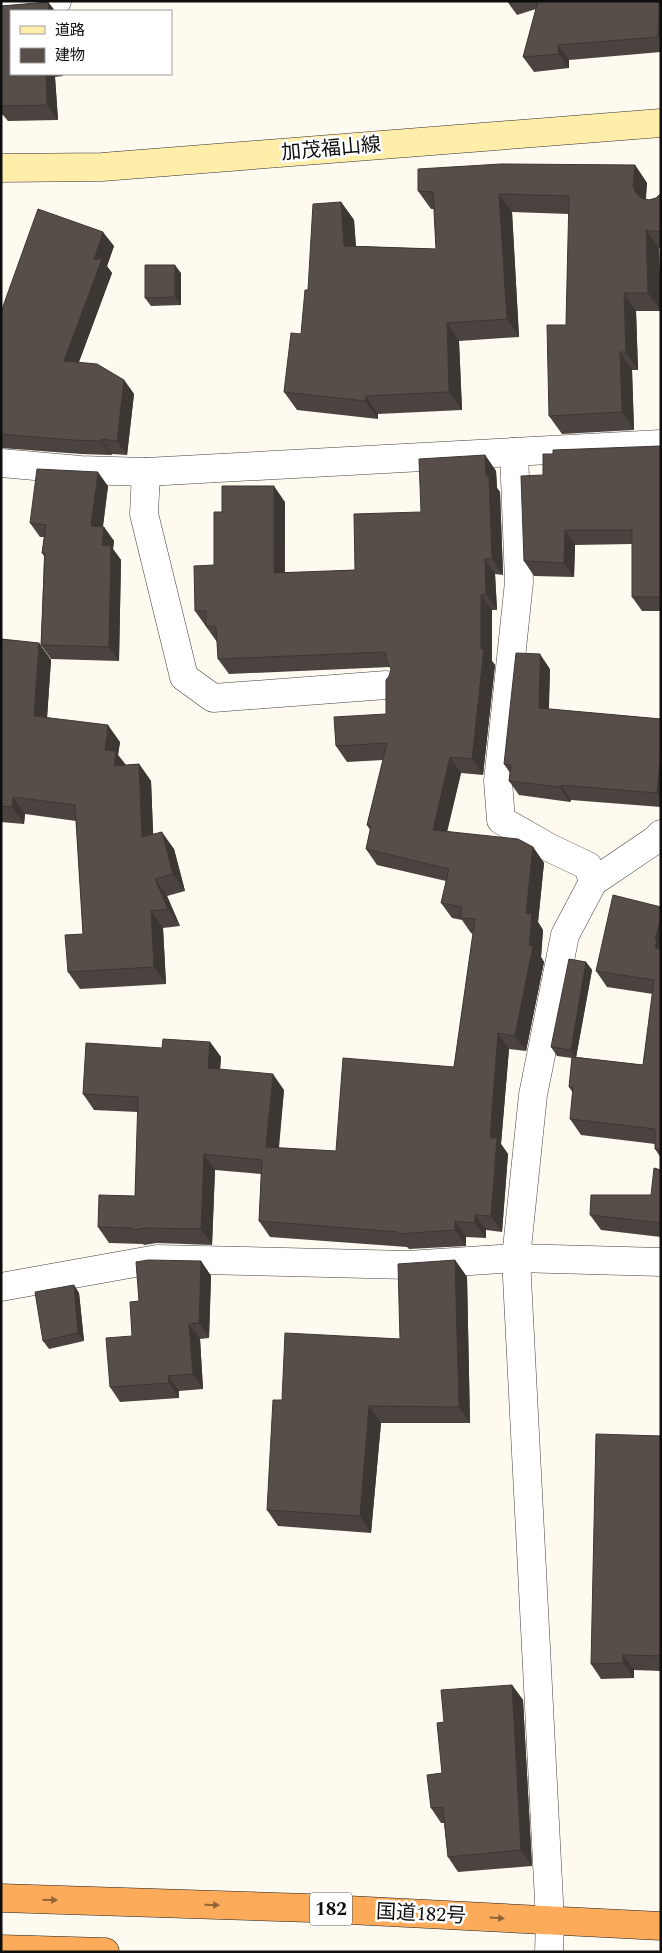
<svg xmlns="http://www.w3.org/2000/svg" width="662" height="1953" font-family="Spectral,'Noto Sans JP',serif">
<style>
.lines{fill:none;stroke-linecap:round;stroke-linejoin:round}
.minor-casing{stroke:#414141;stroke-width:29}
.secondary-casing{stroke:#303030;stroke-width:29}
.trunk-casing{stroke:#1f1f1f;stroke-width:29}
.minor{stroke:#fff;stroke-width:28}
.secondary{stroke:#ffedaa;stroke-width:28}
.trunk{stroke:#fcab5a;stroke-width:28}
.wall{fill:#4b4340}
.shaded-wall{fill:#3d3734}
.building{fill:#574e4a;stroke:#3d3734}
.oneway{fill:#916438}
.labels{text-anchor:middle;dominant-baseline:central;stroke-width:5;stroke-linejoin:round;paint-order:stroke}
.shield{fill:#fff;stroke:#565656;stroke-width:1}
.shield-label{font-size:19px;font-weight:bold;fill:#0e0e0e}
.street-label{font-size:20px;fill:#0e0e0e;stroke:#fff}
</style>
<rect width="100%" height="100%" fill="#fffaef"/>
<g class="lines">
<g class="minor-casing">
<g id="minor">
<polyline points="1,6 57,1"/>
<polyline points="514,452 519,582 498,781 501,820 550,848 588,866 593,882"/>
<polyline points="1,463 80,470 146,472 661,444"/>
<polyline points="146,472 144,514 184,677 213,698 386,685"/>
<polyline points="1,1287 157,1259 408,1265 516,1258 661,1262"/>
<polyline points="549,1952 550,1921 516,1258 533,1095 565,935 593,882 655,840 661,834"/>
</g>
</g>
<g class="secondary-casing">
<polyline id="secondary" points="1,168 102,167 661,123"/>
</g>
<g class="trunk-casing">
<g id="trunk">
<polyline points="1,1898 309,1908 661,1926"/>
<polyline points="1,1949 105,1952"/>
</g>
</g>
<use href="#minor" class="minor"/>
<use href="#secondary" class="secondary"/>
<use href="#trunk" class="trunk"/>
</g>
<g class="wall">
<polygon points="507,1 661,1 661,52 569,60 569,68 534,72 523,57 536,9 517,15"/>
<polygon points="48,2 55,11 11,11 11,74 62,74 63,76 55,77 58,120 8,121 2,114 1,114 1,6"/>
<polygon points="635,165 647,183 646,199 649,200 656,198 661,193 661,248 659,248 661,311 636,311 638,370 632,370 634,430 562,434 549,416 566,325 569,214 512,212 519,337 459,341 462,410 378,414 378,419 297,410 284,392 301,334 308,290 341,202 354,220 356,246 436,249 434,209 431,209 418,191"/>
<polygon points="114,246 107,266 112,273 79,362 124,380 134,394 127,455 112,454 111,455 81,454 1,448 1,312"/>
<polygon points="181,273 181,305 151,306 145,298"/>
<polygon points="661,446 661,611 642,611 632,597 632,544 575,545 574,577 534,576 524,561 543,475 553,454"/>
<polygon points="485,455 496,471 497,488 500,492 503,575 495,574 497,610 492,610 492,661 495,665 483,775 461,773 447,831 533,847 544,863 538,922 543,930 541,957 544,962 526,1051 509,1049 501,1144 508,1154 502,1232 486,1230 486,1238 466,1237 466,1246 409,1249 407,1247 270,1237 259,1221 261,1174 215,1170 212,1245 157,1243 144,1245 143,1244 109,1243 98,1227 135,1196 138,1112 94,1110 83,1094 162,1048 210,1042 221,1057 220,1069 284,1090 279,1148 336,1151 454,1067 473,934 471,933 462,920 452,918 441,903 446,881 377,865 366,849 370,830 367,825 383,760 347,762 336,746 386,714 391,669 390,667 229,674 218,659 217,642 195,611 214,565 222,512 285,502 285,573 355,570"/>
<polygon points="108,486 103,527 104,527 114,541 113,549 121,560 119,661 51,659 41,645 44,556 42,553 44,537 40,537 30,523"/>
<polygon points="1,639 39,643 51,660 47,717 120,742 118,755 126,765 139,764 151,781 153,834 174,849 185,891 167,896 180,926 163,928 166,984 80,989 68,972 83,934 76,821 25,814 24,824 1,822"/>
<polygon points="550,669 549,709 661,719 661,807 571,800 570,802 519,795 509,781 510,773 504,764"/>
<polygon points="661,917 661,1158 655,1149 655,1144 581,1135 570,1119 573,1093 569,1087 572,1058 557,1056 551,1047 586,962 592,970 576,1057 643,1065 653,994 607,987 596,971"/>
<polygon points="661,1170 661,1237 601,1230 590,1215 651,1195"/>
<polygon points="455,1260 467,1277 470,1423 381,1423 371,1533 278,1526 267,1510 400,1339"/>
<polygon points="201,1261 211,1276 209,1338 200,1339 203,1389 179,1391 179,1398 120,1402 110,1387 132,1336 139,1301"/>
<polygon points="74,1285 79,1293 84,1341 49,1349 43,1341"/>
<polygon points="661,1436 661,1671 634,1670 634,1678 601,1679 591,1664"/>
<polygon points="512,1685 523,1700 532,1866 458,1872 448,1857 444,1823 441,1823 431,1808 442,1773 444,1722"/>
</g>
<g class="shaded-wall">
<polygon points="659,1 661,1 661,41 658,37"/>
<polygon points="48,2 55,11 49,11"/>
<polygon points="558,45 569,60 569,68 559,54"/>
<polygon points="46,74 53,74 55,77 58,120 47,105"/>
<polygon points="635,165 647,183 645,202 635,192 633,185"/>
<polygon points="499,194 512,212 519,337 507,319"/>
<polygon points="341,202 354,220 357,264 344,246"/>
<polygon points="646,230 659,248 661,311 648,293"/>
<polygon points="103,232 114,246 107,266 112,273 74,375 64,361 94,259"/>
<polygon points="175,265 181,273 181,305 175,297"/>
<polygon points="624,293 636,311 638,370 626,352"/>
<polygon points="447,323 459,341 462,410 449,392"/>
<polygon points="620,352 632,370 634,430 622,412"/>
<polygon points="124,380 134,394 127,455 117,441"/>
<polygon points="366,396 378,414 378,419 365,401"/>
<polygon points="101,439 112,454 111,455 101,441"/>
<polygon points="485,455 496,471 497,488 500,492 503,575 492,559"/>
<polygon points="98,472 108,486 101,540 91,526"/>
<polygon points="274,486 285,502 284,589 274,573"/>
<polygon points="104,527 114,541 113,549 121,560 119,661 109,647 102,545"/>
<polygon points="565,530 575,545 574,577 564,563"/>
<polygon points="485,559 495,574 497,610 486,594"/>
<polygon points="481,595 492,610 492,661 495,665 483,775 472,759 481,649"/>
<polygon points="39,643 51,660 46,733 34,716"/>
<polygon points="540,654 550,669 548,722 539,708"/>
<polygon points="108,725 120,742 118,755 128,768 114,766 105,750"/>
<polygon points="661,749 661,799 657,793"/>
<polygon points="450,757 461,773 444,845 433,830"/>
<polygon points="139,764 151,781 154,854 142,837"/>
<polygon points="561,785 571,800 570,802 560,787"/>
<polygon points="13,797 25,814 24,824 12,807"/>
<polygon points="162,832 174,849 185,891 173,874"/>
<polygon points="533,847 544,863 538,922 543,930 541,957 544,962 526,1051 515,1036 529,945 526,913"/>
<polygon points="155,879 167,896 180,926 168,909"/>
<polygon points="151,911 163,928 166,984 154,967"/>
<polygon points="661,917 661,956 655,948 655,939"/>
<polygon points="586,962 592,970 576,1058 571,1050"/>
<polygon points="498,1033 509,1049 501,1144 508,1154 502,1232 491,1216 490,1138"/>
<polygon points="210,1042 221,1057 219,1084 208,1068"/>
<polygon points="273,1074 284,1090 277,1163 266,1147"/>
<polygon points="204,1154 215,1170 212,1245 201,1229"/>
<polygon points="475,1215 486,1230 486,1238 475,1223"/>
<polygon points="455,1221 466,1237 466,1246 455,1230"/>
<polygon points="455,1260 467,1277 470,1423 459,1407"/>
<polygon points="201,1261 211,1276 209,1338 199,1323"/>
<polygon points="74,1285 79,1293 84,1341 78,1333"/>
<polygon points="189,1324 200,1339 203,1389 193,1374"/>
<polygon points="168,1376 179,1391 179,1398 169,1383"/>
<polygon points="369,1406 381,1423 371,1533 360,1516"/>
<polygon points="623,1655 634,1670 634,1678 623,1663"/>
<polygon points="512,1685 523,1700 532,1866 521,1850"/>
</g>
<g class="building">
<polygon points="538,1 659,1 658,37 558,45 559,54 523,57"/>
<polygon points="48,2 49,11 11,11 11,74 46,74 47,105 1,106 1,6"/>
<polygon points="501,164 635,165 633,185 635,192 641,198 649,200 656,198 661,193 661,232 646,230 648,293 624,293 626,352 620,352 622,412 549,416 547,325 566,325 569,196 499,194 507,319 447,323 449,392 366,396 365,401 284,392 291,333 301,334 305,290 308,290 313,204 341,202 344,246 436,249 433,192 418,191 418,169"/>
<polygon points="38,209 103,232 94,259 102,259 64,361 97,364 124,380 117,441 101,439 101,441 71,440 1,434 1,312"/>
<polygon points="145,265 175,265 175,297 145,298"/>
<polygon points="661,446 661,597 632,597 632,530 565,530 564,563 524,561 521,476 543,475 543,454 553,454 553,450"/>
<polygon points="485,455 486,476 489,476 492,559 485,559 486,594 481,595 481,649 484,649 472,759 450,757 433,830 518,839 533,847 526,913 532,914 529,945 533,946 515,1036 498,1033 490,1138 497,1138 491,1216 475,1215 475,1223 455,1221 455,1230 398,1234 398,1232 259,1221 262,1160 204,1154 201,1229 146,1228 133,1230 133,1228 98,1227 99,1195 135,1196 138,1097 83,1094 86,1043 162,1048 163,1039 210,1042 208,1068 273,1074 266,1147 336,1151 343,1058 454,1067 475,919 460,918 462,907 441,903 449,869 366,849 371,826 367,825 387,743 336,746 334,717 386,714 386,680 389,676 391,669 386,659 386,652 218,659 216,626 206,626 206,611 195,611 194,566 214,565 214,512 222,512 222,486 274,486 274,573 355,570 354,514 421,512 419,459"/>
<polygon points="37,469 98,472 91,526 104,527 102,545 111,546 109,647 41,645 45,553 42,553 46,525 30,523"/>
<polygon points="1,639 39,643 34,716 108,725 105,750 116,751 114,766 139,764 142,837 162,832 173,874 155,879 168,909 151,911 154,967 68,972 65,935 83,934 75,805 13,797 12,807 1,806"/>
<polygon points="516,653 540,654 539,708 661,719 661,749 657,793 561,785 560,787 509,781 511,765 504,764"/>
<polygon points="613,895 661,907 661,917 655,939 657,940 655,948 661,949 661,1150 655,1149 655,1129 570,1119 573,1087 569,1087 572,1057 643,1065 654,980 596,971"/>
<polygon points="569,959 586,962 571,1050 551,1047"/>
<polygon points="654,1168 661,1170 661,1223 590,1215 591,1195 651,1195"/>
<polygon points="148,1260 201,1261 199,1323 189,1324 193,1374 168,1376 169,1383 110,1387 106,1338 132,1336 130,1302 139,1301 136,1262"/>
<polygon points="455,1260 459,1407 369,1406 360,1516 267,1510 273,1400 282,1400 285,1333 400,1339 398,1264"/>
<polygon points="74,1285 78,1333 43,1341 35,1292"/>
<polygon points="596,1434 661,1436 661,1656 623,1655 623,1663 591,1664"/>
<polygon points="512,1685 521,1850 448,1857 443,1807 431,1808 427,1775 442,1773 437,1723 444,1722 441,1690"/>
</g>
<defs><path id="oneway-solid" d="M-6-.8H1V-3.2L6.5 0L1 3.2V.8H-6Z" transform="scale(1.25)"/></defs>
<g class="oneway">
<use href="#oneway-solid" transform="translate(50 1900) rotate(2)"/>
<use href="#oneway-solid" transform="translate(212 1905) rotate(2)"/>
<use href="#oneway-solid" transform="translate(497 1918) rotate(3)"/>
</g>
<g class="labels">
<rect class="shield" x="310" y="1892.5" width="42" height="33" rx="4"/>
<g class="shield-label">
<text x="331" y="1909">182</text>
</g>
<g class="street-label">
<text transform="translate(331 149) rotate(-5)">加茂福山線</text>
<text transform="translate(421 1914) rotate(3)">国道182号</text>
</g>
</g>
<rect width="662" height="1953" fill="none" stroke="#0e0e0e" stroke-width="5"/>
<rect x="10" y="10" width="162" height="65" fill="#ffffff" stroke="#9f9f9f"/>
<rect x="20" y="26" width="25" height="8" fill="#ffedaa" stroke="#9f9f9f"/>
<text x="55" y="35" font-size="15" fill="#0e0e0e">道路</text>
<rect x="20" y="48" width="25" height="15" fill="#574e4a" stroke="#9f9f9f"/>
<text x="55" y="60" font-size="15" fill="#0e0e0e">建物</text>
</svg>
